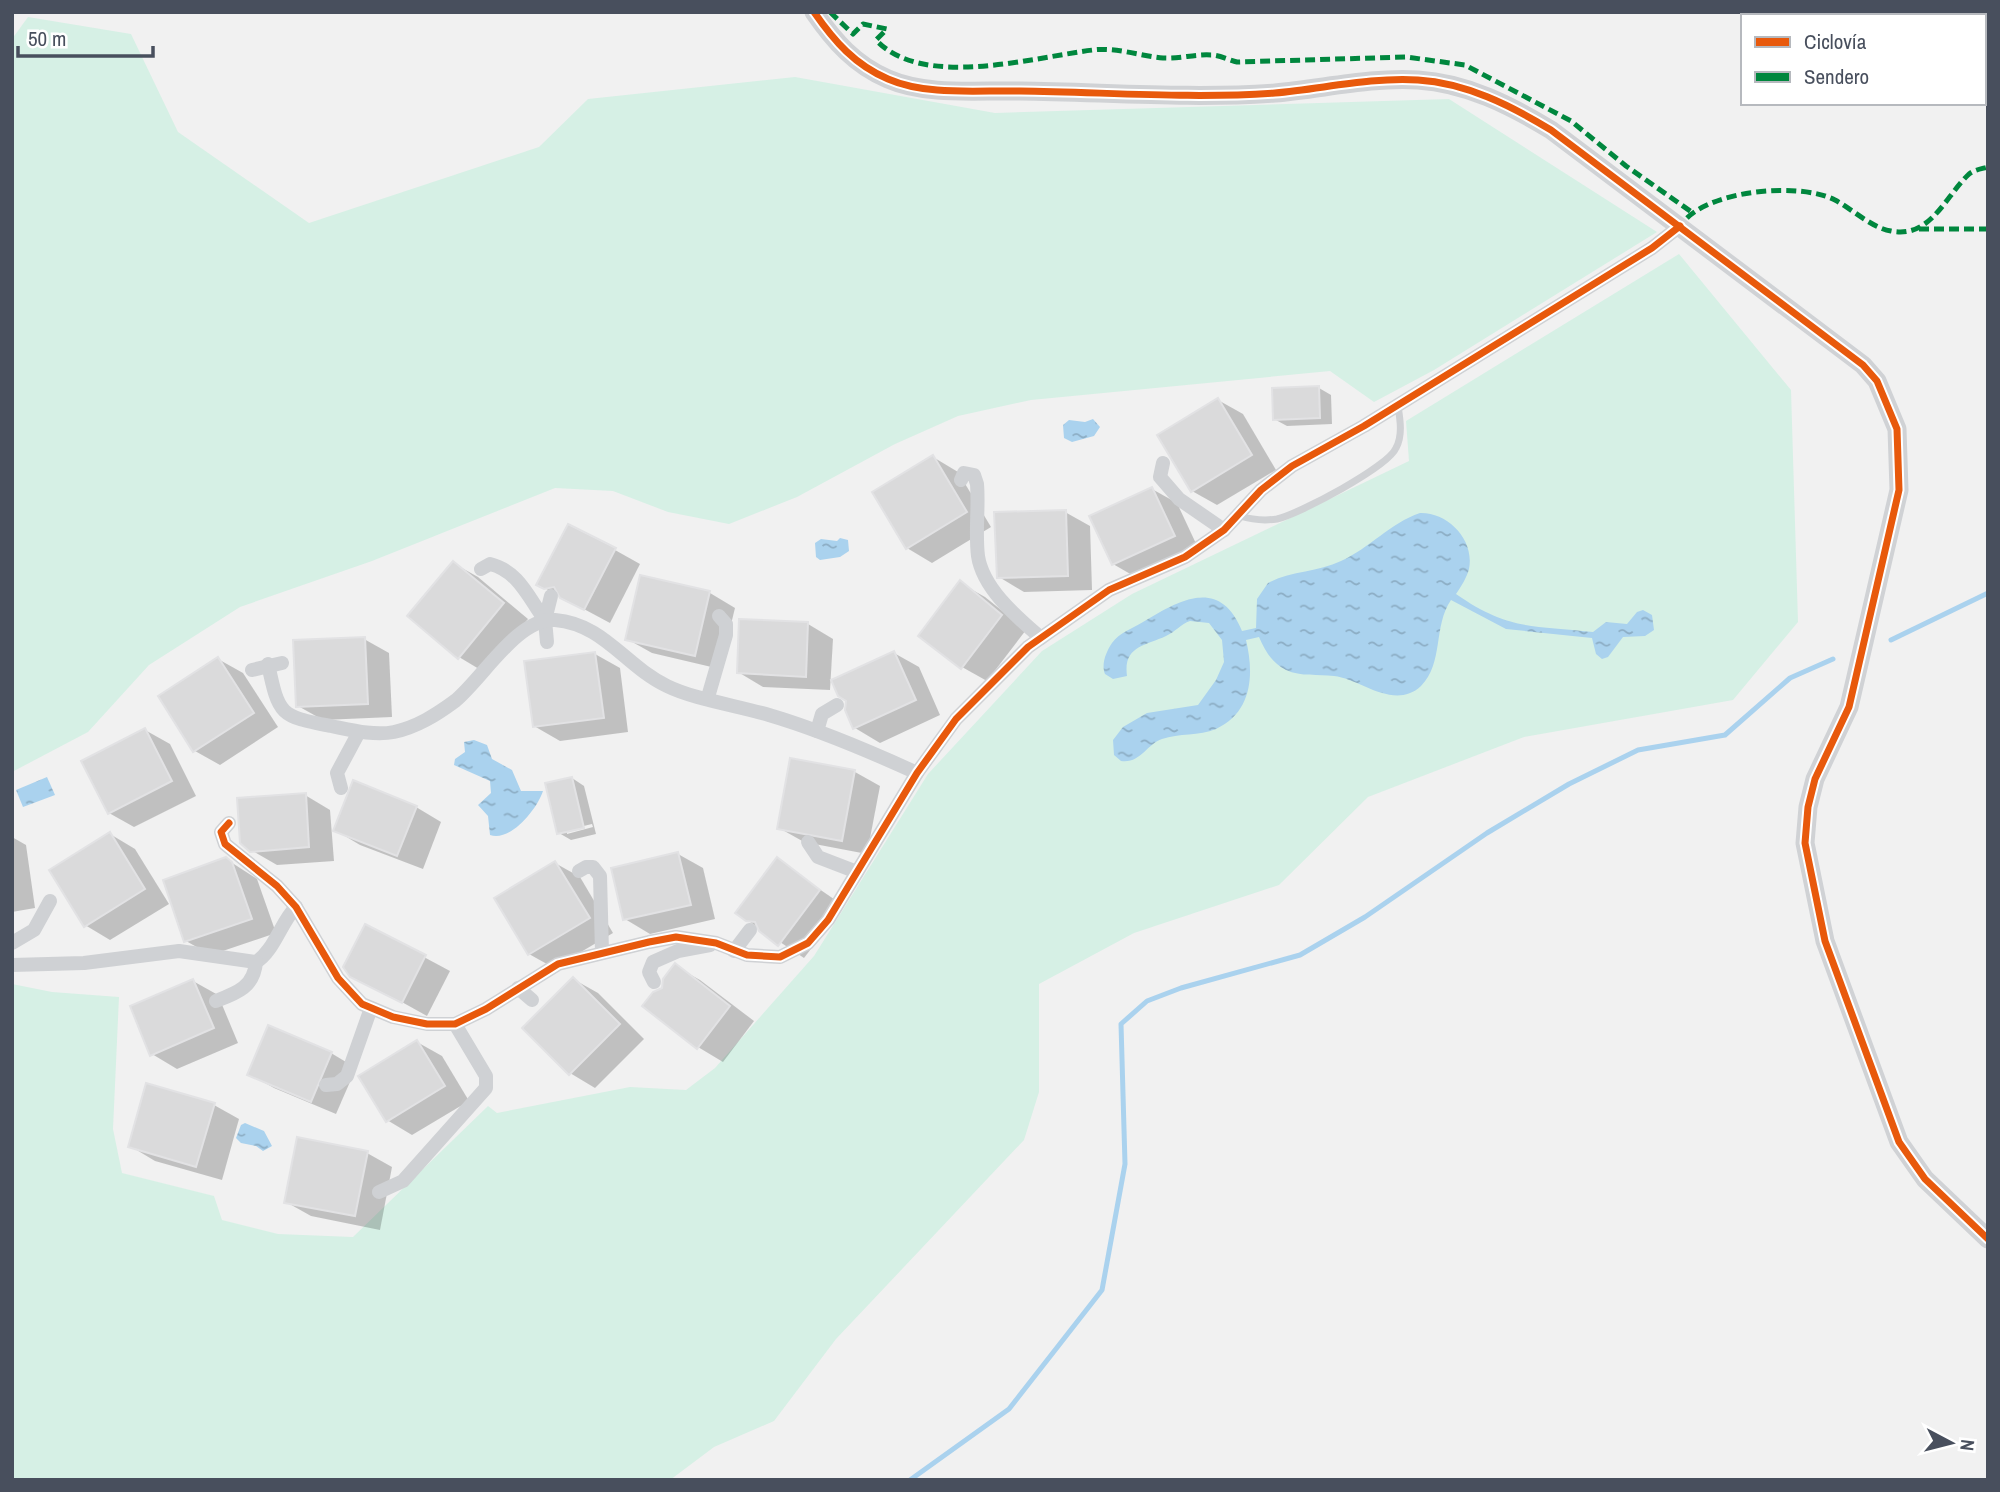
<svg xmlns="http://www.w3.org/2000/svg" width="2000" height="1492" font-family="'Archivo Narrow',sans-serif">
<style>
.grass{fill:#d6f0e5}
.water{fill:url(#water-ripples)}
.shadow{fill:#0003;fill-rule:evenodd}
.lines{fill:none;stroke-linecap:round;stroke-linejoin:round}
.stream{stroke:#aad2ee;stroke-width:5}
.building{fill:#dadadb;stroke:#e2e2e4;stroke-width:2}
.lane{stroke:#cfd1d4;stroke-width:7}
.street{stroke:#cfd1d4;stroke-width:14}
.secondary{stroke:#d0d2d5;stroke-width:19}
.quiet{stroke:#00873e;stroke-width:5;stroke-dasharray:10 5;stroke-linecap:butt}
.cycleway-casing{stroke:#fff;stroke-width:11}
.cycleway{stroke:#e8590c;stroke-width:7}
</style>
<defs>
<pattern id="water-ripples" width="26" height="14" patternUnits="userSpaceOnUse" patternTransform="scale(1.75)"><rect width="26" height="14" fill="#aad2ee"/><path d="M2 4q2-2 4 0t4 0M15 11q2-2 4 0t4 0" fill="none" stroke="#8cadc4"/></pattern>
</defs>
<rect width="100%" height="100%" fill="#f1f1f1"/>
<g class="grass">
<polygon points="28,17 131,34 178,132 309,223 539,147 588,99 795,77 995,113 1449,99 1657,232 1434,370 1374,402 1330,371 1031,400 958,416 895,444 797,497 729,524 668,512 613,491 555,488 372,561 240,607 149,665 88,732 12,772 12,39"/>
<polygon points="1679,254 1791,390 1798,622 1733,700 1524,737 1368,797 1279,885 1134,933 1039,984 1039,1092 1024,1140 836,1339 774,1421 714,1447 670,1480 12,1480 12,984 52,992 119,997 113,1129 122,1173 214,1196 222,1220 278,1234 353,1237 488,1106 497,1113 630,1087 686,1090 715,1068 814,956 928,774 1042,651 1132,594 1409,461 1406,421"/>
</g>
<g class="water">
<polygon points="1093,419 1100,427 1094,436 1072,442 1064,438 1063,425 1069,420 1085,422"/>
<path d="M1420,513C1447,512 1475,539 1469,569C1467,577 1461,587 1456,594C1509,631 1533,625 1593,632L1606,622L1627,624L1637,612L1643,610L1652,615L1654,630L1645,636L1623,637L1608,657L1602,659L1596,654L1592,638L1506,629L1451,600C1433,626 1444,663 1421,686C1394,711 1361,679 1334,676C1318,674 1301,677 1286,670C1272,663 1265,651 1259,637L1246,640C1254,673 1253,712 1216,729C1199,736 1179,733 1162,739C1147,744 1140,764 1121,761L1114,755L1113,740L1123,727L1147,713L1198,705L1216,680L1224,662L1222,640L1209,623L1190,621C1181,624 1175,632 1166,636C1145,646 1123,646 1127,676L1113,679L1105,674C1101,664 1106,652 1112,643C1119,633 1133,628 1143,622C1181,599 1220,577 1242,631L1256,628L1257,599L1268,583C1290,571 1318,572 1341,561C1370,548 1390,523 1420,513Z"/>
<polygon points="840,538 848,540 849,551 840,557 820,560 816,557 815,543 821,539 837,541"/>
<path d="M474,740L487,745L492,759L512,770L521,791H543C537,809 511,842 490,835L488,816L478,805L491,793L490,781L454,765L455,759L465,752L464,742Z"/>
<polygon points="47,777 55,795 23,807 16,790"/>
<polygon points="245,1123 264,1131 272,1146 263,1151 256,1146 241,1143 236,1138 241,1125"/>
</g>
<g class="shadow">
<polygon points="1319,388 1331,395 1332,424 1287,426 1274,419"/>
<polygon points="1218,400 1243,414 1276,470 1217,505 1192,491"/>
<polygon points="933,457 958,472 991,527 932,563 907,548"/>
<polygon points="1152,489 1177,503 1199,550 1139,579 1113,564"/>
<polygon points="1065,512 1090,526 1092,590 1024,592 999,577"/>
<polygon points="615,550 640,564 610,623 539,585"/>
<polygon points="453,563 478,577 528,619 484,672 459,657"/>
<polygon points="642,577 710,593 735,608 720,669 652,653 627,639"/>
<polygon points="960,583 985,597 1026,630 987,681 962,667"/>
<polygon points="808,624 833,639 830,690 763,687 738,672"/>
<polygon points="364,639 389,653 392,717 323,720 298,706"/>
<polygon points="894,653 919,667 940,715 880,743 855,728 847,700"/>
<polygon points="595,654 620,668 628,732 560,741 534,726"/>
<polygon points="218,659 243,673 278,727 220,765 195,751"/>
<polygon points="145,730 170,744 196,796 134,827 109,813"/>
<polygon points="855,772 880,786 867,854 804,842 779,828"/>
<path d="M572,778L584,786L596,834L571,840L559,833ZM592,824L593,827L567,834V830Z"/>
<polygon points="305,795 330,810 334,861 277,865 251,850"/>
<polygon points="416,807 441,822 423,869 360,845 335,830"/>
<polygon points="110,834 135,849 169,904 110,940 85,925"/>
<polygon points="12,837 26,845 35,908 12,912"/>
<polygon points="678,854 703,868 715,919 650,934 625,919"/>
<polygon points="226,859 257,879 276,933 211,955 186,941"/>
<polygon points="777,860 844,906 804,958 747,920"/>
<polygon points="555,863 580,877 613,933 554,968 529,954"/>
<polygon points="366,926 450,971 427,1016 373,986"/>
<polygon points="675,966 700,980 754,1021 723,1062 698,1047 663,989"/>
<polygon points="573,979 598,993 644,1039 595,1088 570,1073"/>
<polygon points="193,981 218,995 238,1043 177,1069 152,1054"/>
<polygon points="417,1042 442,1056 469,1101 412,1135 387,1120"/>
<polygon points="331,1053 356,1068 336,1114 274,1088 249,1074"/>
<polygon points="214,1105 239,1119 222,1180 155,1161 130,1146"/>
<polygon points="367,1153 392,1167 380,1230 311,1216 286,1202"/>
</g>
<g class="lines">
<g class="stream">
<polyline points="1891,640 1988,593"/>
<polyline points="910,1480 1009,1409 1102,1290 1125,1164 1121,1024 1147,1001 1181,988 1300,955 1365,917 1487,833 1569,784 1638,750 1725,735 1790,678 1833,659"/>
</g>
</g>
<g class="building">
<polygon points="1319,386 1320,418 1273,420 1272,388"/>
<polygon points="1218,398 1252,455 1191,492 1157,435"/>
<polygon points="933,455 967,512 906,549 872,492"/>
<polygon points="1152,487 1175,536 1112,565 1089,516"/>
<polygon points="1066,510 1068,576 997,578 994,512"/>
<polygon points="568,524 616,548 584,610 560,598 554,587 544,589 536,585"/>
<polygon points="453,561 504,603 458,659 407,616"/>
<polygon points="640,575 710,591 695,656 625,640"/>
<polygon points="960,580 1002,615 961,669 918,636"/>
<polygon points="739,619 808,622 806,677 737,673"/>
<polygon points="365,637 368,704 296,707 293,640"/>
<polygon points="894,651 916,700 853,729 845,710 846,701 838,696 831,680"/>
<polygon points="595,652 604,718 533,727 524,661"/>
<polygon points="218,657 254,713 193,752 158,696"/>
<polygon points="145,728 172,781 108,814 81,761"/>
<polygon points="790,758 855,770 842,841 777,829"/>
<polygon points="572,777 584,828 557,834 545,783"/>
<polygon points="353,780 417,806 397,856 333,831"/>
<polygon points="306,793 309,847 250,852 240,843 237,798"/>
<polygon points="110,832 145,889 84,927 49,870"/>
<polygon points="678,852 691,905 623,920 611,868"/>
<polygon points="226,857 232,862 252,919 184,942 163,880"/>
<polygon points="777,857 820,890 778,946 759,931 755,922 746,921 735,913"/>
<polygon points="555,861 590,918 528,955 494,898"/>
<polygon points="365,924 426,955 402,1003 350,977 343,967"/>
<polygon points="675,963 730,1006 697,1049 642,1006 653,992 662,988 663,979"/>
<polygon points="573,977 620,1024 569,1075 522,1028"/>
<polygon points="193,979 214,1028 150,1056 130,1006"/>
<polygon points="268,1025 332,1052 311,1102 247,1075"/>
<polygon points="417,1040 445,1086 386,1122 358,1076"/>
<polygon points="146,1083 215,1103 196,1167 128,1147"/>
<polygon points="297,1137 368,1151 355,1216 284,1203"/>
</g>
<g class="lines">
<path class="lane" d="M1240,516C1253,520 1264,521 1277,519C1299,514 1388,467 1396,448C1403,435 1400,419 1398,406"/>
<g class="street">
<polyline points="1163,463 1160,477 1179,499 1224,530"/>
<path d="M961,480L964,473L974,475L977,484C979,508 975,532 978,556C983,589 1017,617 1041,638"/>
<path d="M481,569L490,564C519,571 529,599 545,620"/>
<polyline points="547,642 545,620 551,596"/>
<path d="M268,664C279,716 280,716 331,726C351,730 374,736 394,732C417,727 436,715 455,701C483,678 518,617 555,620C604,624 625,666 667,686C693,699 739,706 769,715C820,730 869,751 917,773"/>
<polyline points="252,670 282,663"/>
<polyline points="708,697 726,635 726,624 719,616"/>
<polyline points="817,731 822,714 837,705"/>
<polyline points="341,788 337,773 359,732"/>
<polyline points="229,823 221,832 225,844 277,886 296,907 338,978 362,1004 393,1017 427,1024 455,1024 486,1009 558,964 649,942 676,937 716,943 747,955 780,957 808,943 828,920 917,773 956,719 1028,647 1109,590 1185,557 1224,530 1261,490 1292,466 1364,426 1652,248 1680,226"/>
<polyline points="808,842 818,857 857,872"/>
<polyline points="579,871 586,867 593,867 600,876 602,952"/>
<polyline points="12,943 34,930 50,901"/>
<polyline points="734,951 750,930"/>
<path d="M12,965L84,963L179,951L256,962C274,951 281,922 296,907"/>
<polyline points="654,982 649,972 653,962 678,951 710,945"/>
<polyline points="518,988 532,1000"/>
<path d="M216,1001C237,993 254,987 256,962"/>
<polyline points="326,1085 337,1084 347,1076 371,1008"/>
<polyline points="379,1192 403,1181 486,1088 486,1076 455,1024"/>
</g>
<path class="secondary" d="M814,12C834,41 855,65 888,79C927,96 978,90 1020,91C1104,92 1191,99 1275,93C1322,89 1370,77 1418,80C1466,83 1510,105 1551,130L1863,365L1877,381L1897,429L1899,490L1849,707L1815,779L1808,807L1805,843L1825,941L1899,1142L1925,1179L1988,1239"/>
<g class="quiet">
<path d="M830,12L853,34L863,24L887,29L876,40C923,90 1034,57 1093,50C1115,47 1141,56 1163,58C1179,59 1195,54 1211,55C1219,55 1229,60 1237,62L1406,57L1465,65L1571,121L1626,166L1693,213"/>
<path d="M1687,218C1716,190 1799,182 1835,200C1852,209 1872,228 1891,231C1930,239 1945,197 1968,175C1973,170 1981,169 1988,167"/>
<polyline points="1919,229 1988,229"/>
</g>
<g class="cycleway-casing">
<g id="cycleway">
<path d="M814,12C834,41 855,65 888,79C927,96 978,90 1020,91C1104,92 1191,99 1275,93C1322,89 1370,77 1418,80C1466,83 1510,105 1551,130L1863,365L1877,381L1897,429L1899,490L1849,707L1815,779L1808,807L1805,843L1825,941L1899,1142L1925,1179L1988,1239"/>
<polyline points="229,823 221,832 225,844 277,886 296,907 338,978 362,1004 393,1017 427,1024 455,1024 486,1009 558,964 649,942 676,937 716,943 747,955 780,957 808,943 828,920 917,773 956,719 1028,647 1109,590 1185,557 1224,530 1261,490 1292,466 1364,426 1652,248 1680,226"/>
</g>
</g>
<use href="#cycleway" class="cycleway"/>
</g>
<rect width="2000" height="1492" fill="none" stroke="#484f5d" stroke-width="28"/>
<rect x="1741" y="14" width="245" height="91" fill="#ffffff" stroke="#b6b9be" stroke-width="2"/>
<rect x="1755" y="37" width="35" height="10" fill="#e8590c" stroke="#b6b9be" stroke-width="2"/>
<text x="1804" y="49" font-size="21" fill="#484f5d">Ciclovía</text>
<rect x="1755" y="72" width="35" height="10" fill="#00873e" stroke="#b6b9be" stroke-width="2"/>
<text x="1804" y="84" font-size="21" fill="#484f5d">Sendero</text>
<g transform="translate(1951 1443) rotate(97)" stroke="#ffffff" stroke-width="5" paint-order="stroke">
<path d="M0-5L12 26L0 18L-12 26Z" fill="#484f5d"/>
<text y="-10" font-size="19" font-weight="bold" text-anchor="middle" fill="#484f5d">N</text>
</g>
<path d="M18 46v10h135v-10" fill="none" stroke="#484f5d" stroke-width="3.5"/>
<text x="28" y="46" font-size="21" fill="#484f5d" stroke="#ffffff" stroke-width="5" paint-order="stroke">50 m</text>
</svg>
